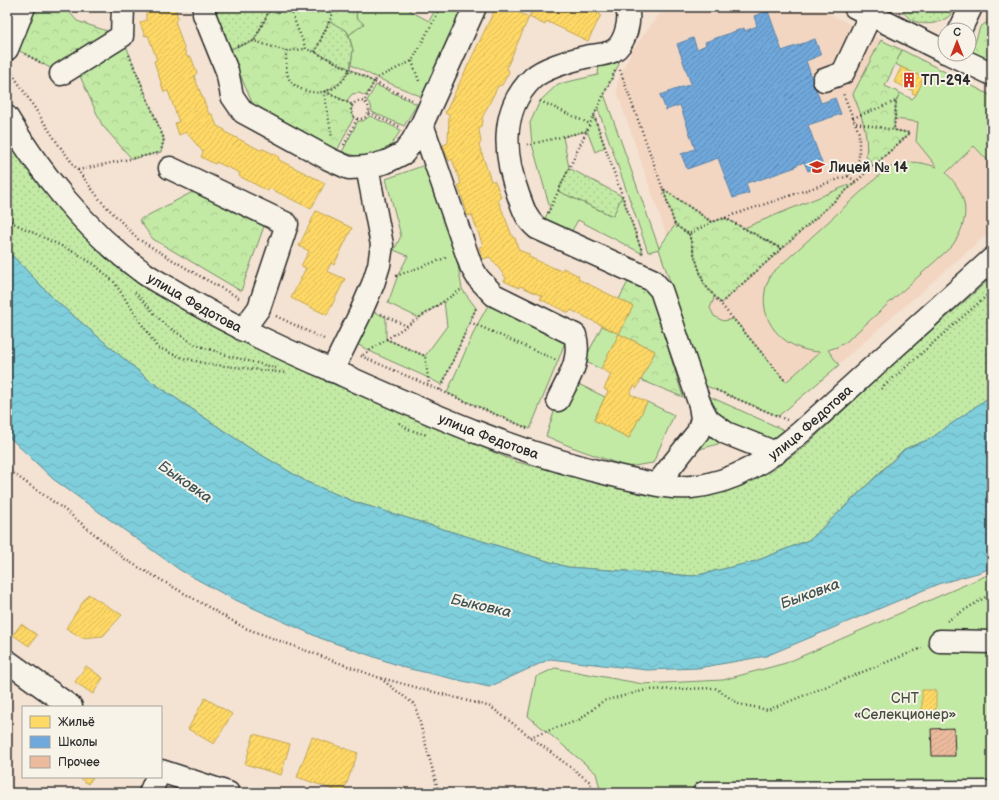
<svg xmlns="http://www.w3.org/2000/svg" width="999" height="800" font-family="'Balsamiq Sans',sans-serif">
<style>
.built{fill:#f2d6c2}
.green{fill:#c3eaa5;stroke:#778a68}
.forest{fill:url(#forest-crowns);stroke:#778a68}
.park{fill:url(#park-dots);stroke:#778a68}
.water{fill:url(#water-waves);stroke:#5d8d95}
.homes{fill:url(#homes-hatch);stroke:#bfa554}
.schools{fill:url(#schools-hatch);stroke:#5b82a7}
.building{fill:url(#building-hatch);stroke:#2b2b2b}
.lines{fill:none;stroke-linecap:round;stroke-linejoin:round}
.minor-casing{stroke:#2b2b2b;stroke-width:25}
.path{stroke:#2b2b2b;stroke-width:2.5;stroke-dasharray:1 3;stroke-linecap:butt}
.minor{stroke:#f7f3e8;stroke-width:22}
.labels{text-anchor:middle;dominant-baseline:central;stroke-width:4;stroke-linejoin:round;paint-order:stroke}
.poi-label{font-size:14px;font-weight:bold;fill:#2b2b2b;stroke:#f7f3e8;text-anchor:start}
.street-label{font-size:14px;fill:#2b2b2b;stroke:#f7f3e8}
.park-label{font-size:14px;fill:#495143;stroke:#f7f3e8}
.water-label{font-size:15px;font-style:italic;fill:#405457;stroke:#f7f3e8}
</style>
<defs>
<pattern id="forest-crowns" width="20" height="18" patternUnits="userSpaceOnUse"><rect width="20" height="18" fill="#c3eaa5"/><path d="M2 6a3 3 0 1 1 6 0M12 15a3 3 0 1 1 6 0" fill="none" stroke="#a8c98e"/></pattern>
<pattern id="park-dots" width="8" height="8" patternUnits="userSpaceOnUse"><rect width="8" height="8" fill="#c3eaa5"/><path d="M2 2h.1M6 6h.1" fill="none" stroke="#a8c98e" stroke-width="1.8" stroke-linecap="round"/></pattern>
<pattern id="water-waves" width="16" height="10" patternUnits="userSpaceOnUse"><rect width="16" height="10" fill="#7fcedc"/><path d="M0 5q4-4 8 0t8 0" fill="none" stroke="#6eb1bd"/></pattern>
<pattern id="homes-hatch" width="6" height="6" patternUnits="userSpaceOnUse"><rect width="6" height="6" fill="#ffd966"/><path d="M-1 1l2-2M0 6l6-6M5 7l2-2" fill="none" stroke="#dbba59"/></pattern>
<pattern id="schools-hatch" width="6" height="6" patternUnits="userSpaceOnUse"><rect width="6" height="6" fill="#6fa8dc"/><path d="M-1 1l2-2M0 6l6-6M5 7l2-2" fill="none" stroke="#5b89b3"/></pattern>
<pattern id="building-hatch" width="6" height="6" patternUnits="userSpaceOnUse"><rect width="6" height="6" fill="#ecba9d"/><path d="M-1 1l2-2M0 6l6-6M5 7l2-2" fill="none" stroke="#cba087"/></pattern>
</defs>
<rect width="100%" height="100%" fill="#f4e2d2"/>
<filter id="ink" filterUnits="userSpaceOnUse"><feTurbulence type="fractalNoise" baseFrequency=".025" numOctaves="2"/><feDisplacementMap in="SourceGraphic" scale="8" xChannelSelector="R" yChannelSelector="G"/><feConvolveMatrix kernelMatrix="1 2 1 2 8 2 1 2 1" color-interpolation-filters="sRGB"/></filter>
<g filter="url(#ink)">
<polygon class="built" points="669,7 816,7 902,50 885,86 922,104 939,68 992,96 992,230 787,409 716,378 617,92 617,83 632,50 658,16"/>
<g class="green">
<polygon points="356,7 412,7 410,11 429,21 437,7 476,7 425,98 377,78 351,65 353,50 349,35 363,24 356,17 357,9"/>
<path d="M615,50L619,64L604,94L659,248L675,225L689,234L695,257L704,284L715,296L710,308L714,316L723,321L734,319L786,382L820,352C788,351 759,326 765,291C766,285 769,279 771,274L884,171C904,159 917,161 937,167L916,141L918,122L895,119L896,101L900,93L912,99L916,95L924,78L895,64L902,50L992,96V165L974,146L946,173C969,196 971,219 952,246L846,342L837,347L828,350L839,365L787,409L778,416L692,380L698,365L659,249L648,252L598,109L594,115L605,147L595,152L587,131L563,137L569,168L558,191L612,216L622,196L643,254L578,220L566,241L540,229L550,208L532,144L530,123L540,101L558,84L598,75L600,56Z"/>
<path d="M350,69L374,82L366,96L359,93L352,94L346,102L324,91C336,87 343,80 350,69Z"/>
<polygon points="376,85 417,104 404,126 372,112 371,105 367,101"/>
<polygon points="370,116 401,130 387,151 363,158 342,152 358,121 363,121"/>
<path d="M425,165L456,254L462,289L476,308L442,385C415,370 384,360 357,344L374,312L386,317V339L425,356L447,326L444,301L419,318L388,303L398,275L408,256L394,250L401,236L386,179Z"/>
<polygon points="856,182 782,249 744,228"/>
<polygon points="494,295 569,331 558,361 530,429 447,393 477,325"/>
<polygon points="602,326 619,334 601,369 584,361"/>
<polygon points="568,379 605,397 594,420 629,438 647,402 674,415 653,463 627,467 569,446 546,436 558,400"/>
<polygon points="695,390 784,430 763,447 739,438 679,455 698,432"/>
<polygon points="992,573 992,793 601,793 596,773 528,716 536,677 555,668 643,684 723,680 786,663"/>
</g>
<g class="forest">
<polygon points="24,7 65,7 77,21 122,36 164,139 161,152 132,159 102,125 75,65 61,74 9,45"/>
<path d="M271,7H356L357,9L356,17L364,24L349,35L347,31L315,52L350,69C342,82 338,86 325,91L353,105L351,110L354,117L335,155L254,107L229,49L254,41Z"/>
<polygon points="986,23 992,26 992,68 979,62 972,52 980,27"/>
<path d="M881,40L902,50L885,86L900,93L896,101L894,130L910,133L874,166L866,156C869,134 861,114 853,94Z"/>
<polygon points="206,185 268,215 241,291 153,239 139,220"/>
<polygon points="663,189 712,222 725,218 782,249 721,303 704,284 695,257 689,234 675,225"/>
<polygon points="630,278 642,285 652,296 683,397 641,380 655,351 619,334 633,306 619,299"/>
</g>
<g class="park">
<polygon points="217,7 271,7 254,41 229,49 216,19"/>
<path d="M901,7H955C953,10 951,15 948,17C933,28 908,26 901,7Z"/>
<polygon points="329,21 347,31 353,50 350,69 315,52"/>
<polygon points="7,135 23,158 127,274 225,328 422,422 517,462 632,491 675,495 730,489 770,472 804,447 896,362 992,277 992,395 930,439 904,449 811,539 756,561 694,576 567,567 355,502 307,482 248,447 149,380 56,301 7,250"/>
<polygon points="569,168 622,196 613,216 558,191"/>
</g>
<polygon class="water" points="7,250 56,301 149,380 248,447 307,482 355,502 567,567 694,576 756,561 811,539 905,449 930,439 992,395 992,567 981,572 938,584 766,656 698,668 647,670 550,659 489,687 406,668 320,638 231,598 180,570 53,479 7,435"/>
<g class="homes">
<polygon points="146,7 175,7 178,18 175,21 187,57 191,57 197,73 194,76 209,114 212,114 217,126 225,130 225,132 260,150 263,149 278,156 279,160 325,183 311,209 269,188 268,191 239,176 240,173 216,162 215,164 201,157 203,152 186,132 179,135 175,123 179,122 168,91 164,92 154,61 157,60 148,35 145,36 140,23 146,20"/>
<polygon points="496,7 506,7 529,17 507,67 509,72 502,85 498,86 482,118 483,121 479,130 481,142 479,145 491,181 495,181 501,197 498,200 506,220 513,238 515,238 518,248 521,251 529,254 529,257 561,271 563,268 579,276 578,279 633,306 619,334 571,310 569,313 540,299 542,296 520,286 519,288 504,281 506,278 490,257 483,259 479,247 483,246 472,215 468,216 458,185 461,184 452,159 449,161 443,145 448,143 449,115 445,113"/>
<polygon points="534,7 585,7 601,15 588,41 546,21 545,25 529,17"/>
<polygon points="992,10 992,26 986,23"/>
<polygon points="901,67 924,78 916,95 912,93 913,91 894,82"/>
<polygon points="316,211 352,228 334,265 331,263 327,271 345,279 327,315 291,298 306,268 301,266 309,251 299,246"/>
<polygon points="619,334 655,351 637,388 634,386 630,394 647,402 629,438 594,420 608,391 604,389 611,374 601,369"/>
<polygon points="88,594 122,615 103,636 82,638 66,628"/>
<polygon points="21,624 37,635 29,646 13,635"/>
<polygon points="86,666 103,678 93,694 75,682"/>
<polygon points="922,690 936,690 936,710 922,711"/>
<polygon points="205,698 232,714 214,744 188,729"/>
<polygon points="254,734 290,744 281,775 245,764"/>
<polygon points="312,737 358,753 343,793 297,777"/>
<polygon points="79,777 93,777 88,784"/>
<rect x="378" y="789" width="23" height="4"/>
</g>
<polygon class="schools" points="768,11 782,51 815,39 821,55 806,61 821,103 835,98 841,114 808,125 823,166 808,171 804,162 795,166 796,167 753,182 753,181 746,183 749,193 733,198 718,158 687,169 681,154 695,149 680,105 666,110 660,95 691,84 677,44 693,38 697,49 706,45 705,42 744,28 745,31 757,26 754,16"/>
<polygon class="building" points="954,728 955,756 932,756 931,729"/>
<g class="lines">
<g class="minor-casing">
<g id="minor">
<polyline points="204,7 204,14 227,71 232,96 243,112 329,159 349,168 367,167 386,162 404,153 413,140 422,124 475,7"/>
<path d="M626,7C632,19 625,44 613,51C603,56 592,55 581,58C568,61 543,69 533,78C499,110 504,157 519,197C524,210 526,219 537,228L652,280L661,290L700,405L702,419L698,432L657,484"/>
<polyline points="855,7 945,52"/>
<polyline points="960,30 971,7"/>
<polyline points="7,49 24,7"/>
<polyline points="950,54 992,74"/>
<polyline points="61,74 122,36 123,7"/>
<polyline points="824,80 843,73 874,7"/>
<path id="s1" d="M7,117C40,173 88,232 140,270C151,279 164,285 176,292C226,323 280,348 334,371C426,412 518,454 617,476C641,481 666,489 691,487C735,483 768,460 801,432L992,259"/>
<path d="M422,124L471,266L478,278L494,295L575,335C582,360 568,379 558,400"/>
<polyline points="170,168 287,224 259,308 243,330"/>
<polyline points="332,371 360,314 373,284 379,265 382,245 367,167"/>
<polyline points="700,405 708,420 726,433 776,453"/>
<polyline points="940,641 992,642"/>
<polyline points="7,661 71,707"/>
<polyline points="161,771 228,793"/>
<polyline points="150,793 157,777"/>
<polyline points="704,793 992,792"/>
</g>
</g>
<g class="path">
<polyline points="271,7 254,41 286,51 306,49"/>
<polyline points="289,7 306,49 315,52 374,82 364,102"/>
<polyline points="319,7 333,12"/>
<polyline points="237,46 254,41"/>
<path d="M286,51C286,61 285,77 293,84C306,95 329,96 341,82C345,79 347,74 350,69"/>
<polyline points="315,52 336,7"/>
<polyline points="25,54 45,65"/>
<polyline points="129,55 164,139 161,151"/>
<polyline points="412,61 419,81"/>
<polyline points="8,67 58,144 101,201 138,239 196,274 241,299"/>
<polyline points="620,70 663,189 712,222 848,176 859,159 859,133 843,93"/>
<polyline points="324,91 332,138"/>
<polyline points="325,92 353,105"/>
<polyline points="412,100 374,82 377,78 412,61 441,7"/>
<circle cx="360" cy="110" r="9"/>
<polyline points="540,101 590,124"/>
<polyline points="369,113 400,127"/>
<polyline points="594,116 643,254"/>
<polyline points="853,118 896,101 894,130"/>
<polyline points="344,145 357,119"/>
<polyline points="527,145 586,131"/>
<polyline points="78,170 158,153"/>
<polyline points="848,176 856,182"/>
<polyline points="663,189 675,225 689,234 712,222"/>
<polyline points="548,213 615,71"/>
<polyline points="725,218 782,249"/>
<polyline points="7,220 76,253 95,265 114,282 157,347 180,357 208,364 287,373"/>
<polyline points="689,234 695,257 704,284 786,382"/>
<polyline points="396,276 448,257"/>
<polyline points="135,292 164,324 194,344 229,356 276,368"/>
<polyline points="721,303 910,133 856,123"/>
<polyline points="381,314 407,326"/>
<polyline points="276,316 326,340"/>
<polyline points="470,322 556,360"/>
<polyline points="386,339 425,356 429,385"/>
<polyline points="363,355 462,289"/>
<polyline points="361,356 529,429"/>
<polyline points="881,389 992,291"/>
<polyline points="440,390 477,306"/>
<polyline points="716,390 787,420"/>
<polyline points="399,423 410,430 427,435"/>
<polyline points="7,469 65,510 126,560 245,628 380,678 415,705 439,793"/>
<polyline points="947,621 992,593"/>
<polyline points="381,678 491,707 590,782 593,793"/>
<polyline points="530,737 579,720 603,701 646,690 715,688 739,704 768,710 922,648"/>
</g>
<use href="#minor" class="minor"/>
</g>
</g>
<defs>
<g id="building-bare" transform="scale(1.2)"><path d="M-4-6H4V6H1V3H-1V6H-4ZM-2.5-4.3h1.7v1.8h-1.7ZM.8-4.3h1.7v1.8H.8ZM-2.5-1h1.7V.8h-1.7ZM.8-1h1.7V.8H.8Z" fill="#c8321e" stroke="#f7f3e8" stroke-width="2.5" paint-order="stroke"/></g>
<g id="school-bare" transform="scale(1.2)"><path d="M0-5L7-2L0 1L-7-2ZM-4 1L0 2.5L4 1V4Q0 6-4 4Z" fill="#c8321e" stroke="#f7f3e8" stroke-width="2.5" paint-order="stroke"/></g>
</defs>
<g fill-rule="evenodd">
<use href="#building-bare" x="909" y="80"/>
<use href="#school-bare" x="817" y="167"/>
</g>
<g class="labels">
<g class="poi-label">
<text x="921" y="80">ТП-294</text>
<text x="829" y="167">Лицей № 14</text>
</g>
<g class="street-label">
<text stroke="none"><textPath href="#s1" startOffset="268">улица Федотова</textPath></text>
<text stroke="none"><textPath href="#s1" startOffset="939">улица Федотова</textPath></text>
<text stroke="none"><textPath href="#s1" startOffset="591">улица Федотова</textPath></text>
</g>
<g class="park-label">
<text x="905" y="698">СНТ<tspan x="905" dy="16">«Селекционер»</tspan></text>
</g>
<g class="water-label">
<text transform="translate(185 482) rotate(35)">Быковка</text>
<text transform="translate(810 594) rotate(-20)">Быковка</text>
<text transform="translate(481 606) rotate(13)">Быковка</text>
</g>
</g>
<rect width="999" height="800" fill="none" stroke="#f7f3e8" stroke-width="24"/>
<rect x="12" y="12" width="975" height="776" fill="none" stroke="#2b2b2b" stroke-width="1.5" filter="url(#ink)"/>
<rect x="22" y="706" width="140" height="72" fill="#f7f3e8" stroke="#a5a39c"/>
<rect x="30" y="716" width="20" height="12" fill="#ffd966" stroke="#a5a39c"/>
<text x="58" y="726" font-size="12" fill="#2b2b2b">Жильё</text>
<rect x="30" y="736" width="20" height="12" fill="#6fa8dc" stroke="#a5a39c"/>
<text x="58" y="746" font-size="12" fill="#2b2b2b">Школы</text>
<rect x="30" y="756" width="20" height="12" fill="#ecba9d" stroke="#a5a39c"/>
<text x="58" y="766" font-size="12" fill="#2b2b2b">Прочее</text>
<g transform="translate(957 42)"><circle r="19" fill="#f7f3e8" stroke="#a5a39c"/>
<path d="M0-3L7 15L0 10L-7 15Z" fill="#c8321e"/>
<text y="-6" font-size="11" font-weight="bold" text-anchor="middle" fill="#2b2b2b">С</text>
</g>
</svg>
